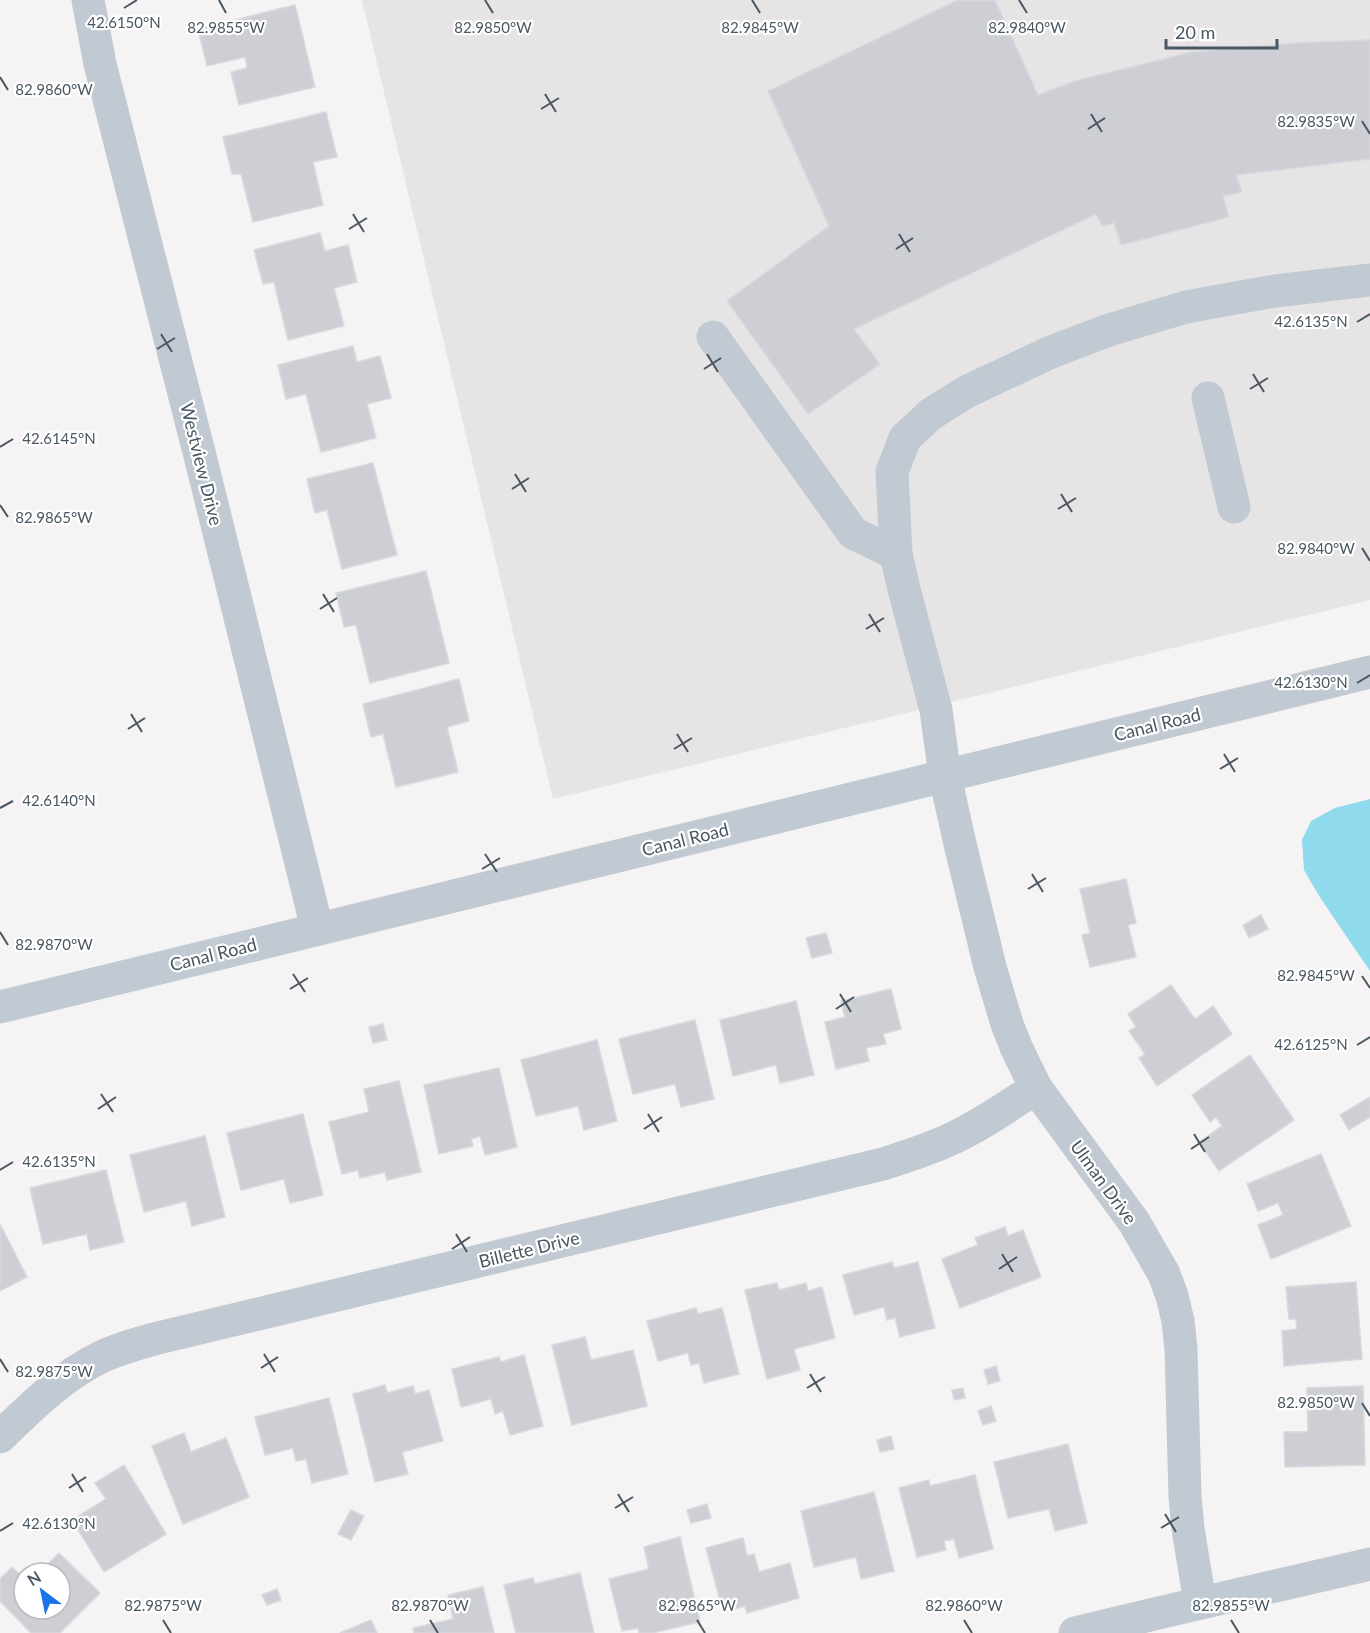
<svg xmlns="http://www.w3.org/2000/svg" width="1370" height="1633" font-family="Lato,sans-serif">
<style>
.education{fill:#e6e4e5}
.water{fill:#90daee}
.building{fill:#cdcfd5;stroke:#d7d9de;stroke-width:1.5}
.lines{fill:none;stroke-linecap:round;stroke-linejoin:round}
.minor{stroke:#c1cad2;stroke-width:33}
.ticks{fill:none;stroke:#4a5661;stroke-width:2}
.labels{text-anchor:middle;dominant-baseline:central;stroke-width:4.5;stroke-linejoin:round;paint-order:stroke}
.street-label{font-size:18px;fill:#4a5661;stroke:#fff}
.ticks-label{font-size:15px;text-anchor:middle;fill:#4a5661;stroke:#fff;stroke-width:4.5;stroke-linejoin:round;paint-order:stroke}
</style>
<rect width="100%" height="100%" fill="#f5f3f3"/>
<polygon class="education" points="362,0 1370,0 1370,600 553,799"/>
<polygon class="water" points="1370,799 1370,971 1321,899 1304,870 1302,840 1311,821 1335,808"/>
<g class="building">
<polygon points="958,0 995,0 1038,95 1075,81 1192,52 1295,43 1370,40 1370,159 1236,175 1242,192 1223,196 1229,217 1121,245 1114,223 1102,226 1096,214 854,329 880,364 808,414 727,301 829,226 768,91"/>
<polygon points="295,5 315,87 239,105 231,72 247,68 245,57 207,66 198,29"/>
<polygon points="326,112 337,157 313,162 323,205 253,222 241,174 232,174 223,137"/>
<polygon points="320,233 325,251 348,245 357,282 334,288 344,326 288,340 274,282 263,284 254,250"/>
<polygon points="353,346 357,362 380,356 391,398 367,404 376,438 321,452 306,394 286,399 278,365"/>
<polygon points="373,463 397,555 342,569 327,510 315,513 307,479"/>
<polygon points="426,571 449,663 370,683 356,625 344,627 336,593"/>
<polygon points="459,679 469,721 447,727 458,772 396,787 383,734 371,737 363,704"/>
<polygon points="1126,879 1136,923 1128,925 1136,957 1090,967 1082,935 1090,933 1080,889"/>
<polygon points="1261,915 1268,929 1249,938 1243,925"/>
<polygon points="826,933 832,953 812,958 806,938"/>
<polygon points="1171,985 1195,1019 1213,1006 1232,1034 1157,1086 1139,1058 1145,1054 1129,1031 1136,1027 1128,1014"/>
<polygon points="891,989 901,1029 883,1034 886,1044 866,1048 869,1061 836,1069 825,1022 845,1017 841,1001"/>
<polygon points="796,1001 814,1075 780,1083 776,1065 733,1076 720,1020"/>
<polygon points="695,1020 714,1099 681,1107 675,1084 633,1094 619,1039"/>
<polygon points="383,1024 387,1040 373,1043 369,1027"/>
<polygon points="597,1040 617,1121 584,1130 578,1106 536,1116 521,1060"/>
<polygon points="1250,1055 1294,1120 1219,1171 1199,1142 1222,1126 1216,1117 1210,1122 1192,1095"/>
<polygon points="499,1068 517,1147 485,1155 480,1136 471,1139 473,1146 439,1154 424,1085"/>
<polygon points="399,1081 421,1172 387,1180 385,1172 360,1178 358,1170 342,1174 329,1122 369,1112 364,1089"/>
<polygon points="1370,1097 1370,1117 1349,1130 1340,1115"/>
<polygon points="303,1114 323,1195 290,1203 284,1179 241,1190 227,1133"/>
<polygon points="205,1136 225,1217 192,1226 186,1201 144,1212 130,1155"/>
<polygon points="1321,1154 1351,1226 1271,1259 1258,1225 1283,1215 1278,1203 1258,1211 1247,1184"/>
<polygon points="106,1170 124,1242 90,1250 87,1234 43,1244 30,1188"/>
<polygon points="0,1224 27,1277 0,1291"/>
<polygon points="1005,1227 1008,1236 1023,1230 1041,1277 960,1308 942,1259 978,1245 975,1238"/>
<polygon points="892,1262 894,1268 918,1262 935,1328 900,1337 895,1318 887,1320 884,1307 854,1315 843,1275"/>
<polygon points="1356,1282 1362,1359 1284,1366 1282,1331 1297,1329 1296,1319 1289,1319 1286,1287"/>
<polygon points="777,1283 779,1290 806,1283 808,1291 822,1287 835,1338 794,1349 800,1370 767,1379 745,1290"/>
<polygon points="696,1308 698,1314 722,1308 739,1374 704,1383 699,1363 691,1365 688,1353 658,1361 647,1321"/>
<polygon points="585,1337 591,1360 633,1350 647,1406 572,1425 552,1345"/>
<polygon points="524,1355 543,1426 510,1435 503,1411 495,1414 491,1399 461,1407 452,1369 499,1357 501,1362"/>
<polygon points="996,1366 1000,1381 988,1384 984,1370"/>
<polygon points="385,1385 387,1393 413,1386 415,1394 429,1390 443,1441 402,1452 408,1474 375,1482 353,1394"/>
<polygon points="1363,1386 1365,1465 1285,1467 1284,1432 1308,1432 1307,1388"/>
<polygon points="963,1388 965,1398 954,1400 952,1390"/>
<polygon points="329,1398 348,1474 312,1483 306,1459 296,1461 293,1448 265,1455 255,1417"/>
<polygon points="991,1406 996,1421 983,1425 978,1411"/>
<polygon points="184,1433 191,1452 226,1438 249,1497 183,1524 152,1446"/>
<polygon points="891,1436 894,1449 880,1452 877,1440"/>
<polygon points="1068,1444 1087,1523 1055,1531 1049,1509 1008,1518 994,1462"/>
<polygon points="124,1465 166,1534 104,1572 72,1520 106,1499 95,1483"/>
<polygon points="975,1475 993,1549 959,1558 954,1539 944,1541 946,1550 917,1557 899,1488 929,1480 930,1486"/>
<polygon points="874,1492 894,1571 861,1579 856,1557 814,1567 801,1511"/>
<polygon points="707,1504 711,1518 691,1523 687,1510"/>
<polygon points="351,1510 364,1516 351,1540 338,1534"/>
<polygon points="680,1537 700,1622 652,1633 639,1633 638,1628 622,1631 609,1579 649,1569 644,1547"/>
<polygon points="743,1538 747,1556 754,1554 759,1572 790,1563 799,1598 747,1613 745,1606 723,1612 706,1548"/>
<polygon points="59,1553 100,1593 60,1633 31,1633 0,1601 0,1579 12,1567 24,1578 24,1609 60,1609 60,1573 39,1573"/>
<polygon points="580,1573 594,1633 516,1633 504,1585 533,1578 535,1584"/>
<polygon points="483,1587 494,1633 414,1633 413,1628 453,1619 448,1595"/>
<polygon points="277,1589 281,1600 267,1605 262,1595"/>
<polygon points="371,1620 377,1633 340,1633"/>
</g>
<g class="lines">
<g class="minor">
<polyline points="88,0 100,64 202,464 317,928"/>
<polyline points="713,337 853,533 896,554 904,589 936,710 945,776 960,844 990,967 1007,1024 1016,1047 1036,1088 1134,1222 1164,1274 1172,1296 1178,1321 1181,1349 1185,1497 1188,1529 1200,1602"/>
<polyline points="1208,398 1234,507"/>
<polyline points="896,554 892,472 905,438 931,414 966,392 1051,352 1109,330 1186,307 1275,291 1370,280"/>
<polyline points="0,1007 1370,672"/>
<path d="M0,1437C31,1407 62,1376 101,1357C118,1349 136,1344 154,1339L883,1164C905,1157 927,1150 949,1140C980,1126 1008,1106 1036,1088"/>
<path d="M1075,1633C1173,1609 1272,1587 1370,1564"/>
</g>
</g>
<path class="ticks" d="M219,0L226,13M485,0L493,13M752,0L760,13M1019,0L1027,13M124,8L137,0M0,77L8,90M545,94L556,112M541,109L559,98M1091,114L1102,132M1362,121L1370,134M1088,129L1105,118M353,214L364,232M349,229L367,218M899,234L910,252M896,249L913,238M1357,322L1370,314M161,334L172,352M157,349L175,338M707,354L718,372M704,369L721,358M1253,374L1264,392M1250,389L1268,378M0,447L13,439M515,474L526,492M512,489L529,478M1061,494L1072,512M0,505L8,517M1058,509L1076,498M1362,548L1370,561M323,594L334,612M320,609L337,598M869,614L880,632M866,629L884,618M1357,683L1370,675M131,714L142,732M128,729L145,718M677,734L688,752M674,749L692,738M1224,754L1235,772M1220,769L1238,758M0,808L13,801M485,854L497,872M482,869L500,858M1032,874L1043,892M1028,889L1046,878M0,932L8,945M293,974L305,992M1362,976L1370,988M290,989L308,978M840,994L851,1012M836,1009L854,997M1357,1045L1370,1037M101,1094L113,1112M98,1109L116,1097M648,1114L659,1132M644,1129L662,1117M1194,1134L1205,1152M1191,1149L1209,1137M0,1170L13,1162M456,1234L467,1252M452,1249L470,1237M1002,1254L1013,1272M999,1269L1017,1257M264,1354L275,1372M0,1359L8,1372M261,1368L278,1357M810,1374L821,1392M807,1388L825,1377M1362,1403L1370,1416M72,1474L83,1492M69,1488L86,1477M618,1494L629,1512M615,1508L633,1497M1165,1514L1176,1532M1161,1528L1179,1517M0,1531L13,1523M163,1620L171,1633M430,1620L438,1633M697,1620L705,1633M964,1620L972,1633M1231,1620L1239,1633"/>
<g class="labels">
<g class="street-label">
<text transform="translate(202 464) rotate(76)">Westview Drive</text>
<text transform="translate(1157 724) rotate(-14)">Canal Road</text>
<text transform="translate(685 839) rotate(-14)">Canal Road</text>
<text transform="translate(213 954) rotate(-14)">Canal Road</text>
<text transform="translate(1104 1182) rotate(54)">Ulman Drive</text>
<text transform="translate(529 1249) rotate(-14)">Billette Drive</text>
</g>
</g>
<g class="ticks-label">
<text x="124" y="28">42.6150°N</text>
<text x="226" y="33">82.9855°W</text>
<text x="493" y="33">82.9850°W</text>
<text x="760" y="33">82.9845°W</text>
<text x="1027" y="33">82.9840°W</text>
<text x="54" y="95">82.9860°W</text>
<text x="1316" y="127">82.9835°W</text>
<text x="1311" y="327">42.6135°N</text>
<text x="59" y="444">42.6145°N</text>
<text x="54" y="523">82.9865°W</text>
<text x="1316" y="554">82.9840°W</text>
<text x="1311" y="688">42.6130°N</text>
<text x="59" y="806">42.6140°N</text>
<text x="54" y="950">82.9870°W</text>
<text x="1316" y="981">82.9845°W</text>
<text x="1311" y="1050">42.6125°N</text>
<text x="59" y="1167">42.6135°N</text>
<text x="54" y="1377">82.9875°W</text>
<text x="1316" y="1408">82.9850°W</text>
<text x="59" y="1529">42.6130°N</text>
<text x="163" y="1611">82.9875°W</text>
<text x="430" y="1611">82.9870°W</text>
<text x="697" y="1611">82.9865°W</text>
<text x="964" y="1611">82.9860°W</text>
<text x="1231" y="1611">82.9855°W</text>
</g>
<g transform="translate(42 1591) rotate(328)"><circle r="28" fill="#ffffff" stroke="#b7bbc0" stroke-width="1.5"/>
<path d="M0-4.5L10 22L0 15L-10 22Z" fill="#1a73e8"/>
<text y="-9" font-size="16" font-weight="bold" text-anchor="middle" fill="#4a5661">N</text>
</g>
<path d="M1166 39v9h111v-9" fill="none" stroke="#4a5661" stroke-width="3"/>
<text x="1175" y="39" font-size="18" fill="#4a5661" stroke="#ffffff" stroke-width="4.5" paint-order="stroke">20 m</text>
</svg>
